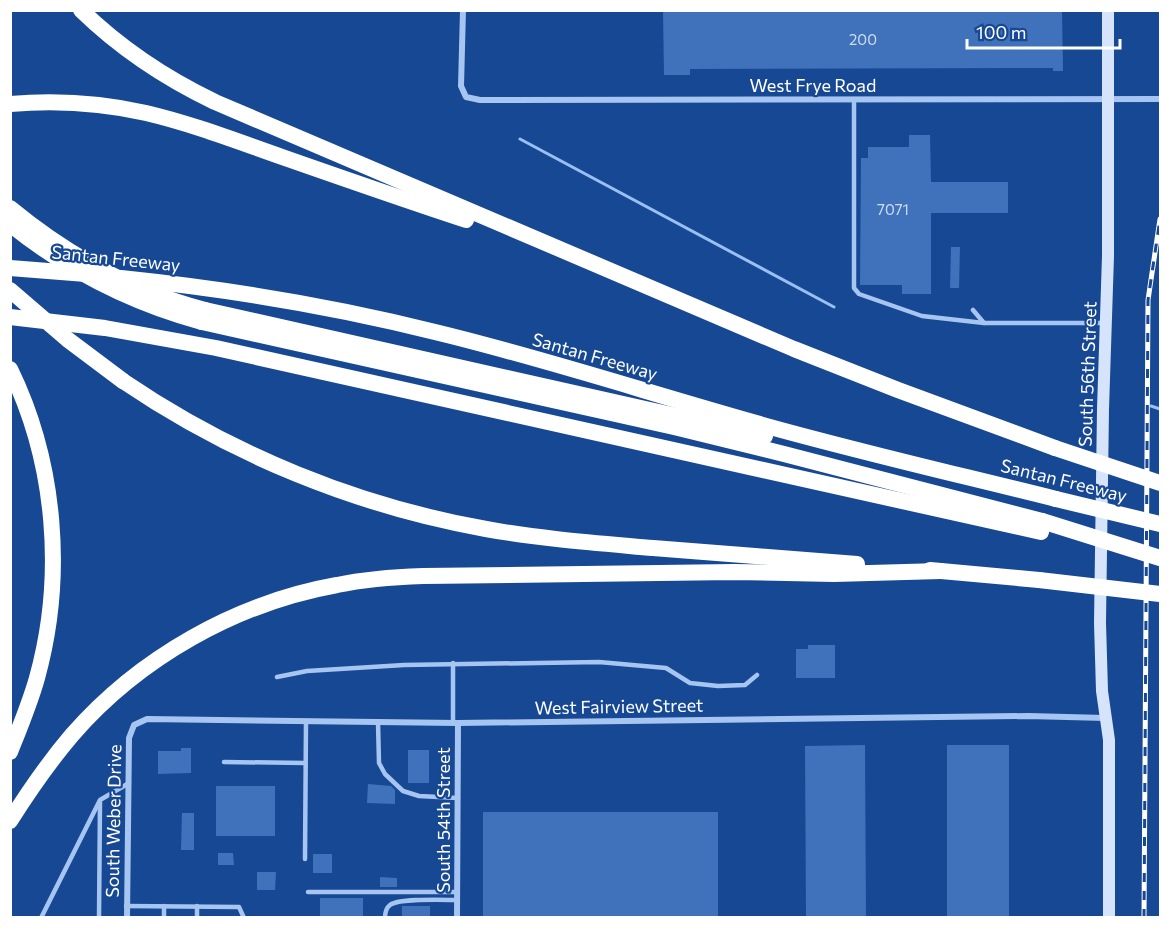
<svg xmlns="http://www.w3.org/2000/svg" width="1171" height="928" font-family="Commissioner,sans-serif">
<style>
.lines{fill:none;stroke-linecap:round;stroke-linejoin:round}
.stream{stroke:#99bff3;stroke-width:3}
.building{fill:#3f72bb}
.lane{stroke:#a7c5f1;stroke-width:4.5}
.street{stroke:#a7c5f1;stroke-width:6}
.secondary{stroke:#d5e4fb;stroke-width:12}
.highway{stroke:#fff;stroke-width:16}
.rail-casing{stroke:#fff;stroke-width:5}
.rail{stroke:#174894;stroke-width:3;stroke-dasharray:9;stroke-linecap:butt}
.highway-bridge{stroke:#fff;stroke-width:16}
.labels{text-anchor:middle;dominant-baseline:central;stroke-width:4.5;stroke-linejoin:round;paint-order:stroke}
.number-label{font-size:15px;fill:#cfdcee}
.street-label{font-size:18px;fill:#fff;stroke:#174894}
</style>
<rect width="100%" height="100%" fill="#174894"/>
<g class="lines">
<g class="stream">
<polyline points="520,139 834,307"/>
<polyline points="1151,406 1160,409"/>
</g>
</g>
<g class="building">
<polygon points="663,10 1062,10 1063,71 1053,71 1053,68 690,69 690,75 664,75"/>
<polygon points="909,135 930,135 931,182 1008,182 1008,213 931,213 931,294 902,294 902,285 860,285 861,158 868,158 868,147 909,147"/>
<polygon points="951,247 960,247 959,288 950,288"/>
<polygon points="808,645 835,645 835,678 796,678 796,649 808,649"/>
<polygon points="865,745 866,918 806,918 805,746"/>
<rect x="947" y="745" width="62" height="173"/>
<polygon points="181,748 191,748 191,773 158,774 158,751 181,751"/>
<rect x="408" y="750" width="21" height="33"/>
<polygon points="368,784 391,786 395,790 395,804 367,803"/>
<rect x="216" y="786" width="59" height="50"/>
<rect x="483" y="812" width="235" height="106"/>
<polygon points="182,813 194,813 194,850 181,850"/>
<polygon points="218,853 233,853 234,865 218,865"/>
<rect x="313" y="854" width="19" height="19"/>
<polygon points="257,872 276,872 275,890 257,890"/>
<polygon points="380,877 397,878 397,887 380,887"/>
<rect x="320" y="898" width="43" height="20"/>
<rect x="402" y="906" width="28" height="12"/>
</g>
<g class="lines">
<g class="lane">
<polyline points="854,100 854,288 859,294 922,316 984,323"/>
<polyline points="973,310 984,323 1106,323"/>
<polyline points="277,677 307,671 404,665 599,662 666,668 690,683 718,686 745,685 757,675"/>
<polyline points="378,722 379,763 385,774 403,791 419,796 458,798"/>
<polyline points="453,723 453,663"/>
<polyline points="224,762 305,763"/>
<polyline points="305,859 306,721"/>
<polyline points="308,892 457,892"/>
<polyline points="126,906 239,907 244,918"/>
<polyline points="41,918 100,800 129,783"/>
<polyline points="99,918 100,802"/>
<polyline points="164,918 164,906"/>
<polyline points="197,918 197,906"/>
<path d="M385,918C385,912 386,908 390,905C399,898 444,900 457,900"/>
</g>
<g class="street">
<polyline points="463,10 461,86 466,97 480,100 1160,99"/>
<polyline points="127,918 129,738 134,725 147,719 458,723 1028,716 1105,718"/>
<polyline points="457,918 458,723"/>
</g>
<polyline class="secondary" points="1108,10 1108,256 1103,409 1100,623 1102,691 1109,740 1109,918"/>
<g class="highway">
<path d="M81,10C121,49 165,78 215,102L794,349L898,390L1055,448"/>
<path d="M10,104C56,100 102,103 146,113C193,124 239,142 285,158C345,179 405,200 466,220"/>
<polyline points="10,268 86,274"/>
<path d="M121,278C227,289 332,306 435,332C543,358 649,393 756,423C855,451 956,474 1056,499"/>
<polyline points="205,310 765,436"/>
<polyline points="10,317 105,328 216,348 1041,532"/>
<polyline points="202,322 674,427 784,454 1042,521"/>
<path d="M10,369C56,463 65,577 37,678C30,703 20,727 10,752"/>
<path d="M123,381C232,455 357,506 486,529C541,539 597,543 653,548C721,553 789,559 857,564"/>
<polyline points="930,570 1039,580"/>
<path d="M10,821C29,791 49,762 72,735C139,658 236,603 337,585C366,579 394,577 423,576L734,572L834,574L941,571"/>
</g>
<g class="rail-casing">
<polyline id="rail" points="1144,918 1148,300 1160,219"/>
</g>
<use href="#rail" class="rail"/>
<g class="highway-bridge">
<path d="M10,208C68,256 132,291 205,310"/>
<path d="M10,224C67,270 132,303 202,322"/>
<polyline points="10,290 67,339 123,381"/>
<polyline points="1055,448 1160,483"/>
<polyline points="1056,499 1160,524"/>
<polyline points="1042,521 1160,558"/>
<polyline points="1039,580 1160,594"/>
</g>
</g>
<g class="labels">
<g class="number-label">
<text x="863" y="39">200</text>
<text x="893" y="209">7071</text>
</g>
<g class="street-label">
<text x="813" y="85">West Frye Road</text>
<text transform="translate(116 258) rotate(6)">Santan Freeway</text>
<text transform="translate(595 356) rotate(16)">Santan Freeway</text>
<text transform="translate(1087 374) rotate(-88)">South 56th Street</text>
<text transform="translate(1064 480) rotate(14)">Santan Freeway</text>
<text transform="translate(619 706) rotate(-1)">West Fairview Street</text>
<text transform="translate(443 820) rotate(-90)">South 54th Street</text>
<text transform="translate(113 821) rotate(-89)">South Weber Drive</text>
</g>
</g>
<rect width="1171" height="928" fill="none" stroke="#ffffff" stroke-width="24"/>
<path d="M967 39v9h153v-9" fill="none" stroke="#ffffff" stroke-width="3"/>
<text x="976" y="39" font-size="18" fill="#ffffff" stroke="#174894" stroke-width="4.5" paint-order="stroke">100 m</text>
</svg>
